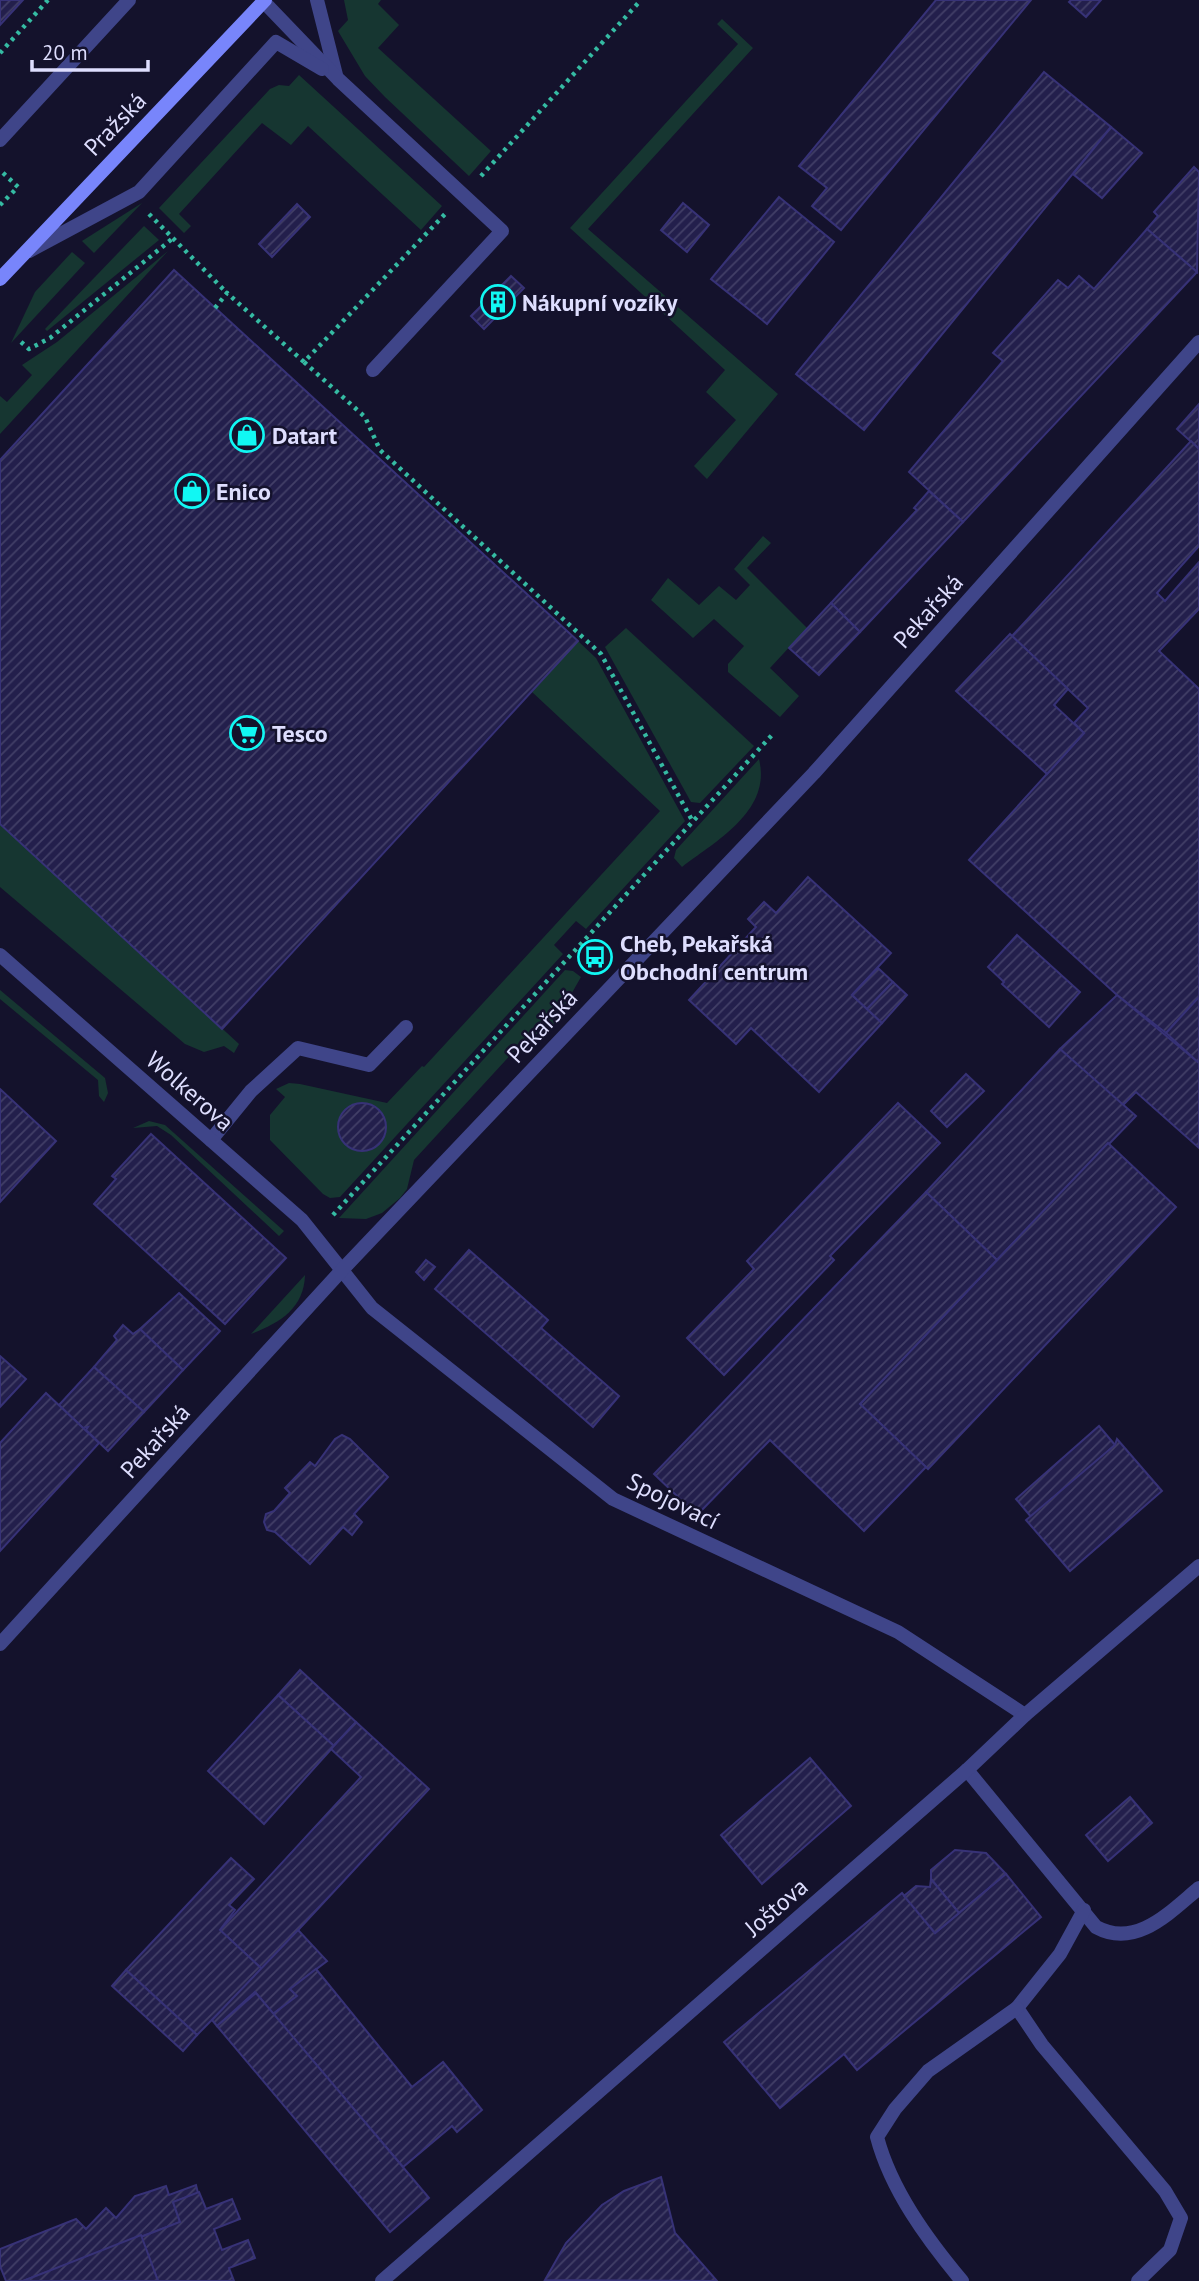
<svg xmlns="http://www.w3.org/2000/svg" width="1199" height="2281" font-family="'PT Sans',sans-serif">
<style>
.green{fill:#163631}
.building{fill:url(#building-hatch);stroke:#373277;stroke-width:2}
.lines{fill:none;stroke-linecap:round;stroke-linejoin:round}
.path{stroke:#35bba3;stroke-width:4.5;stroke-dasharray:3.5 5;stroke-linecap:butt}
.lane{stroke:#3f4589;stroke-width:14}
.street{stroke:#3f4589;stroke-width:14}
.secondary{stroke:#7885fb;stroke-width:14}
.labels{text-anchor:middle;dominant-baseline:central;stroke-width:5;stroke-linejoin:round;paint-order:stroke}
.street-label{font-size:24px;fill:#dedefe;stroke:#14122c}
.poi-label{font-size:24px;font-weight:bold;fill:#dedefe;stroke:#14122c;text-anchor:start}
</style>
<defs>
<pattern id="building-hatch" width="6" height="6" patternUnits="userSpaceOnUse" patternTransform="scale(1.75)"><rect width="6" height="6" fill="#231f4c"/><path d="M-1 1l2-2M0 6l6-6M5 7l2-2" fill="none" stroke="#423f67"/></pattern>
</defs>
<rect width="100%" height="100%" fill="#14122c"/>
<g class="green">
<polygon points="344,0 381,0 378,4 399,25 378,48 491,151 469,176 385,97 365,76 338,31 348,20"/>
<polygon points="722,19 753,48 588,229 778,394 707,479 694,466 736,420 706,392 725,370 570,228 738,44 717,24"/>
<polygon points="299,75 442,206 421,230 308,126 291,145 262,123 179,214 191,226 184,233 159,208 270,89 279,85 289,86"/>
<polygon points="142,203 94,253 82,241"/>
<polygon points="144,226 159,240 47,331 45,329"/>
<polygon points="168,251 0,434 0,396 7,402 32,375 22,365 57,342"/>
<polygon points="72,252 85,263 11,343 35,292"/>
<polygon points="763,536 771,543 747,568 807,628 770,668 799,696 780,717 728,672 728,664 744,646 714,619 693,638 651,600 668,578 699,605 719,586 736,600 750,585 734,569"/>
<polygon points="626,628 754,746 700,803 691,802 605,647"/>
<polygon points="578,641 596,658 685,821 586,929 576,921 554,945 563,954 340,1197 330,1198 323,1194 270,1140 270,1115 285,1097 276,1089 289,1083 300,1084 387,1103 422,1066 424,1067 660,811 532,692"/>
<path d="M759,759C772,811 716,841 682,867L674,858L676,850Z"/>
<polygon points="0,824 239,1044 234,1053 224,1046 204,1052 185,1044 0,887"/>
<polygon points="565,970 573,971 581,977 553,1026 546,1032 528,1036 414,1160 407,1189 400,1198 382,1213 366,1219 339,1218"/>
<polygon points="0,990 105,1078 108,1093 104,1102 99,1096 98,1080 0,999"/>
<polygon points="149,1121 165,1125 284,1231 279,1236 171,1135 157,1126 133,1128"/>
<path d="M305,1275C304,1309 279,1323 251,1334Z"/>
</g>
<g class="building">
<polygon points="0,0 23,0 0,25"/>
<polygon points="936,0 1031,0 841,230 812,206 827,188 799,166"/>
<polygon points="1071,0 1101,0 1086,17 1069,2"/>
<polygon points="1044,72 1111,127 864,430 796,374"/>
<polygon points="1111,127 1142,153 1102,198 1073,174"/>
<polygon points="1194,167 1199,172 1197,272 1147,229 1158,216 1154,212"/>
<polygon points="779,197 834,242 767,324 711,279"/>
<polygon points="683,203 709,225 687,252 661,230"/>
<polygon points="297,204 310,217 272,257 259,244"/>
<polygon points="1147,229 1197,272 963,522 909,472 1003,361 993,353 1058,280 1068,288 1079,276 1094,289"/>
<polygon points="174,270 578,641 222,1029 0,824 0,460"/>
<polygon points="511,276 524,288 484,329 471,316"/>
<polygon points="1199,404 1199,449 1177,429"/>
<polygon points="1191,441 1199,449 1199,546 1157,593 1165,601 1199,562 1199,609 1159,651 1199,689 1199,997 1166,1033 1117,995 969,860 1084,733 1074,723 1088,708 1012,636"/>
<polygon points="929,491 963,522 860,632 831,603 917,510 914,508"/>
<polygon points="831,603 860,632 819,675 789,648"/>
<polygon points="1010,634 1068,689 1054,705 1084,733 1047,774 956,691"/>
<polygon points="808,877 891,953 852,995 882,1023 819,1092 751,1028 736,1044 689,1000 756,927 748,919 764,902 776,913"/>
<polygon points="1017,935 1080,992 1049,1027 1002,984 1004,982 988,967"/>
<polygon points="878,968 893,982 867,1009 852,995"/>
<polygon points="893,982 907,995 882,1023 867,1009"/>
<polygon points="1117,995 1199,1063 1199,1148 1136,1092 1122,1106 1060,1049"/>
<polygon points="1199,997 1199,1063 1166,1033"/>
<polygon points="1060,1049 1136,1116 997,1260 926,1192"/>
<polygon points="966,1074 984,1091 947,1127 931,1111"/>
<polygon points="0,1089 56,1141 0,1202"/>
<circle cx="362" cy="1127" r="24"/>
<polygon points="898,1103 940,1143 830,1256 834,1260 724,1375 687,1338 754,1269 747,1261"/>
<polygon points="151,1134 286,1258 225,1324 94,1204 116,1179 112,1176"/>
<polygon points="1108,1143 1176,1207 928,1469 860,1404"/>
<polygon points="926,1192 997,1260 860,1404 926,1467 864,1531 770,1440 697,1515 654,1474"/>
<polygon points="469,1250 548,1320 541,1328 619,1396 593,1427 435,1289"/>
<polygon points="426,1260 435,1267 424,1280 416,1272"/>
<polygon points="179,1293 220,1331 183,1370 140,1329"/>
<polygon points="123,1325 133,1334 140,1329 183,1370 144,1412 94,1367 117,1340 114,1336"/>
<polygon points="0,1356 26,1379 0,1407"/>
<polygon points="94,1367 144,1412 108,1451 86,1430 88,1427 83,1428 59,1405"/>
<polygon points="46,1393 99,1443 0,1551 0,1443"/>
<polygon points="1099,1426 1115,1445 1032,1518 1016,1499"/>
<polygon points="342,1435 350,1439 388,1477 354,1514 362,1522 352,1535 343,1527 310,1564 275,1532 267,1530 264,1522 266,1514 274,1511 290,1493 285,1488 310,1462 315,1466 335,1439"/>
<polygon points="1117,1439 1162,1491 1070,1571 1026,1520 1115,1445"/>
<polygon points="300,1670 356,1722 334,1746 278,1695"/>
<polygon points="278,1695 334,1746 264,1824 208,1771"/>
<polygon points="356,1722 429,1789 262,1969 220,1930 361,1777 331,1749"/>
<polygon points="810,1758 851,1806 762,1884 721,1835"/>
<polygon points="1130,1797 1152,1823 1108,1861 1086,1835"/>
<polygon points="955,1850 986,1853 1006,1874 959,1913 931,1879 931,1870"/>
<polygon points="231,1858 254,1879 229,1905 235,1910 220,1930 262,1969 197,2035 126,1970"/>
<polygon points="1006,1874 1041,1917 857,2070 844,2054 780,2108 724,2042 902,1893 935,1933"/>
<polygon points="931,1879 959,1913 935,1933 904,1896 916,1886 930,1887"/>
<polygon points="298,1930 327,1961 290,1989 297,1996 273,2014 255,1992 217,2026 212,2020"/>
<polygon points="316,1969 412,2087 443,2062 482,2110 457,2132 452,2126 403,2167 273,2014 297,1996 290,1989"/>
<polygon points="126,1970 197,2035 183,2051 112,1986"/>
<polygon points="256,1993 429,2198 390,2232 217,2026"/>
<polygon points="661,2177 675,2233 717,2281 545,2280 566,2243 602,2205 624,2191"/>
<polygon points="196,2185 198,2193 173,2202 180,2222 23,2281 6,2281 0,2266 0,2249 76,2219 86,2229 106,2208 116,2218 135,2196 148,2192 166,2186 169,2195"/>
<polygon points="199,2192 206,2209 232,2199 240,2219 214,2229 222,2250 248,2240 255,2258 229,2268 234,2281 158,2281 141,2237 180,2222 173,2202"/>
<polygon points="141,2235 158,2281 23,2281"/>
</g>
<g class="lines">
<g class="path">
<polyline points="0,53 48,0"/>
<polyline points="481,176 641,0"/>
<polyline points="0,205 18,187 2,172"/>
<polyline points="149,214 227,293"/>
<polyline points="215,308 227,293 304,362 446,213"/>
<polyline points="21,342 29,349 50,338 172,239"/>
<polyline points="304,362 365,417 380,450 601,654 693,822"/>
<polyline points="333,1215 772,735"/>
</g>
<g class="lane">
<polyline points="317,0 336,75"/>
<polyline points="263,1 338,79 502,231 373,370"/>
<polyline points="0,140 129,0"/>
<polyline points="29,251 139,192 276,42 322,69"/>
<polyline points="211,1140 251,1091 298,1048 369,1065 406,1027"/>
<path d="M967,1770L1096,1927C1136,1949 1170,1912 1199,1888"/>
<polyline points="1084,1910 1060,1954 1017,2008 1042,2045 1165,2191 1181,2218 1170,2250 1138,2281"/>
<path d="M962,2281C927,2239 891,2190 877,2137L895,2109L928,2071L1017,2008"/>
</g>
<g class="street">
<polyline points="0,955 302,1220 372,1308 613,1499 898,1632 1025,1715"/>
<polyline points="0,1644 342,1270 814,773 1199,342"/>
<polyline points="382,2281 967,1770 1025,1715 1199,1566"/>
</g>
<polyline class="secondary" points="0,279 265,0"/>
</g>
<defs>
<g id="building-ring" transform="scale(1.75)"><circle r="9.5" fill="#14122c" stroke="#11f7f3" stroke-width="1.5"/><path d="M-4-6H4V6H1V3H-1V6H-4ZM-2.5-4.3h1.7v1.8h-1.7ZM.8-4.3h1.7v1.8H.8ZM-2.5-1h1.7V.8h-1.7ZM.8-1h1.7V.8H.8Z" fill="#11f7f3"/></g>
<g id="shop-ring" transform="scale(1.75)"><circle r="9.5" fill="#14122c" stroke="#11f7f3" stroke-width="1.5"/><path d="M-5-2.5h2.3a2.7 3.5 0 0 1 5.4 0H5L5.5 6h-11ZM-1.5-2.5h3a1.5 2.3 0 0 0-3 0Z" fill="#11f7f3"/></g>
<g id="supermarket-ring" transform="scale(1.75)"><circle r="9.5" fill="#14122c" stroke="#11f7f3" stroke-width="1.5"/><path d="M-6-5.5h2.5l.6 2H6L4.5 2H-2.5L-4.4-4H-6ZM-1.5 3.2a1.3 1.3 0 1 0 .1 0ZM3 3.2a1.3 1.3 0 1 0 .1 0Z" fill="#11f7f3"/></g>
<g id="bus-ring" transform="scale(1.75)"><circle r="9.5" fill="#14122c" stroke="#11f7f3" stroke-width="1.5"/><path d="M-5-6H5V4H4V6H2V4H-2V6H-4V4H-5ZM-3.5-4V0h7V-4ZM-3.5 1.2v1.5H-2V1.2ZM2 1.2v1.5H3.5V1.2Z" fill="#11f7f3"/></g>
</defs>
<g fill-rule="evenodd">
<use href="#building-ring" x="498" y="302"/>
<use href="#shop-ring" x="247" y="435"/>
<use href="#shop-ring" x="192" y="491"/>
<use href="#supermarket-ring" x="247" y="733"/>
<use href="#bus-ring" x="595" y="957"/>
</g>
<g class="labels">
<g class="street-label">
<text transform="translate(115 124) rotate(-46)">Pražská</text>
<text transform="translate(928 611) rotate(-48)">Pekařská</text>
<text transform="translate(542 1026) rotate(-47)">Pekařská</text>
<text transform="translate(190 1091) rotate(41)">Wolkerova</text>
<text transform="translate(155 1441) rotate(-48)">Pekařská</text>
<text transform="translate(673 1501) rotate(26)">Spojovací</text>
<text transform="translate(776 1907) rotate(-41)">Joštova</text>
</g>
<g class="poi-label">
<text x="522" y="302">Nákupní vozíky</text>
<text x="272" y="435">Datart</text>
<text x="216" y="491">Enico</text>
<text x="272" y="733">Tesco</text>
<text x="620" y="943">Cheb, Pekařská<tspan x="620" dy="28">Obchodní centrum</tspan></text>
</g>
</g>
<path d="M32 60v10h116v-10" fill="none" stroke="#dedefe" stroke-width="3.5"/>
<text x="42" y="60" font-size="21" fill="#dedefe" stroke="#14122c" stroke-width="5" paint-order="stroke">20 m</text>
</svg>
